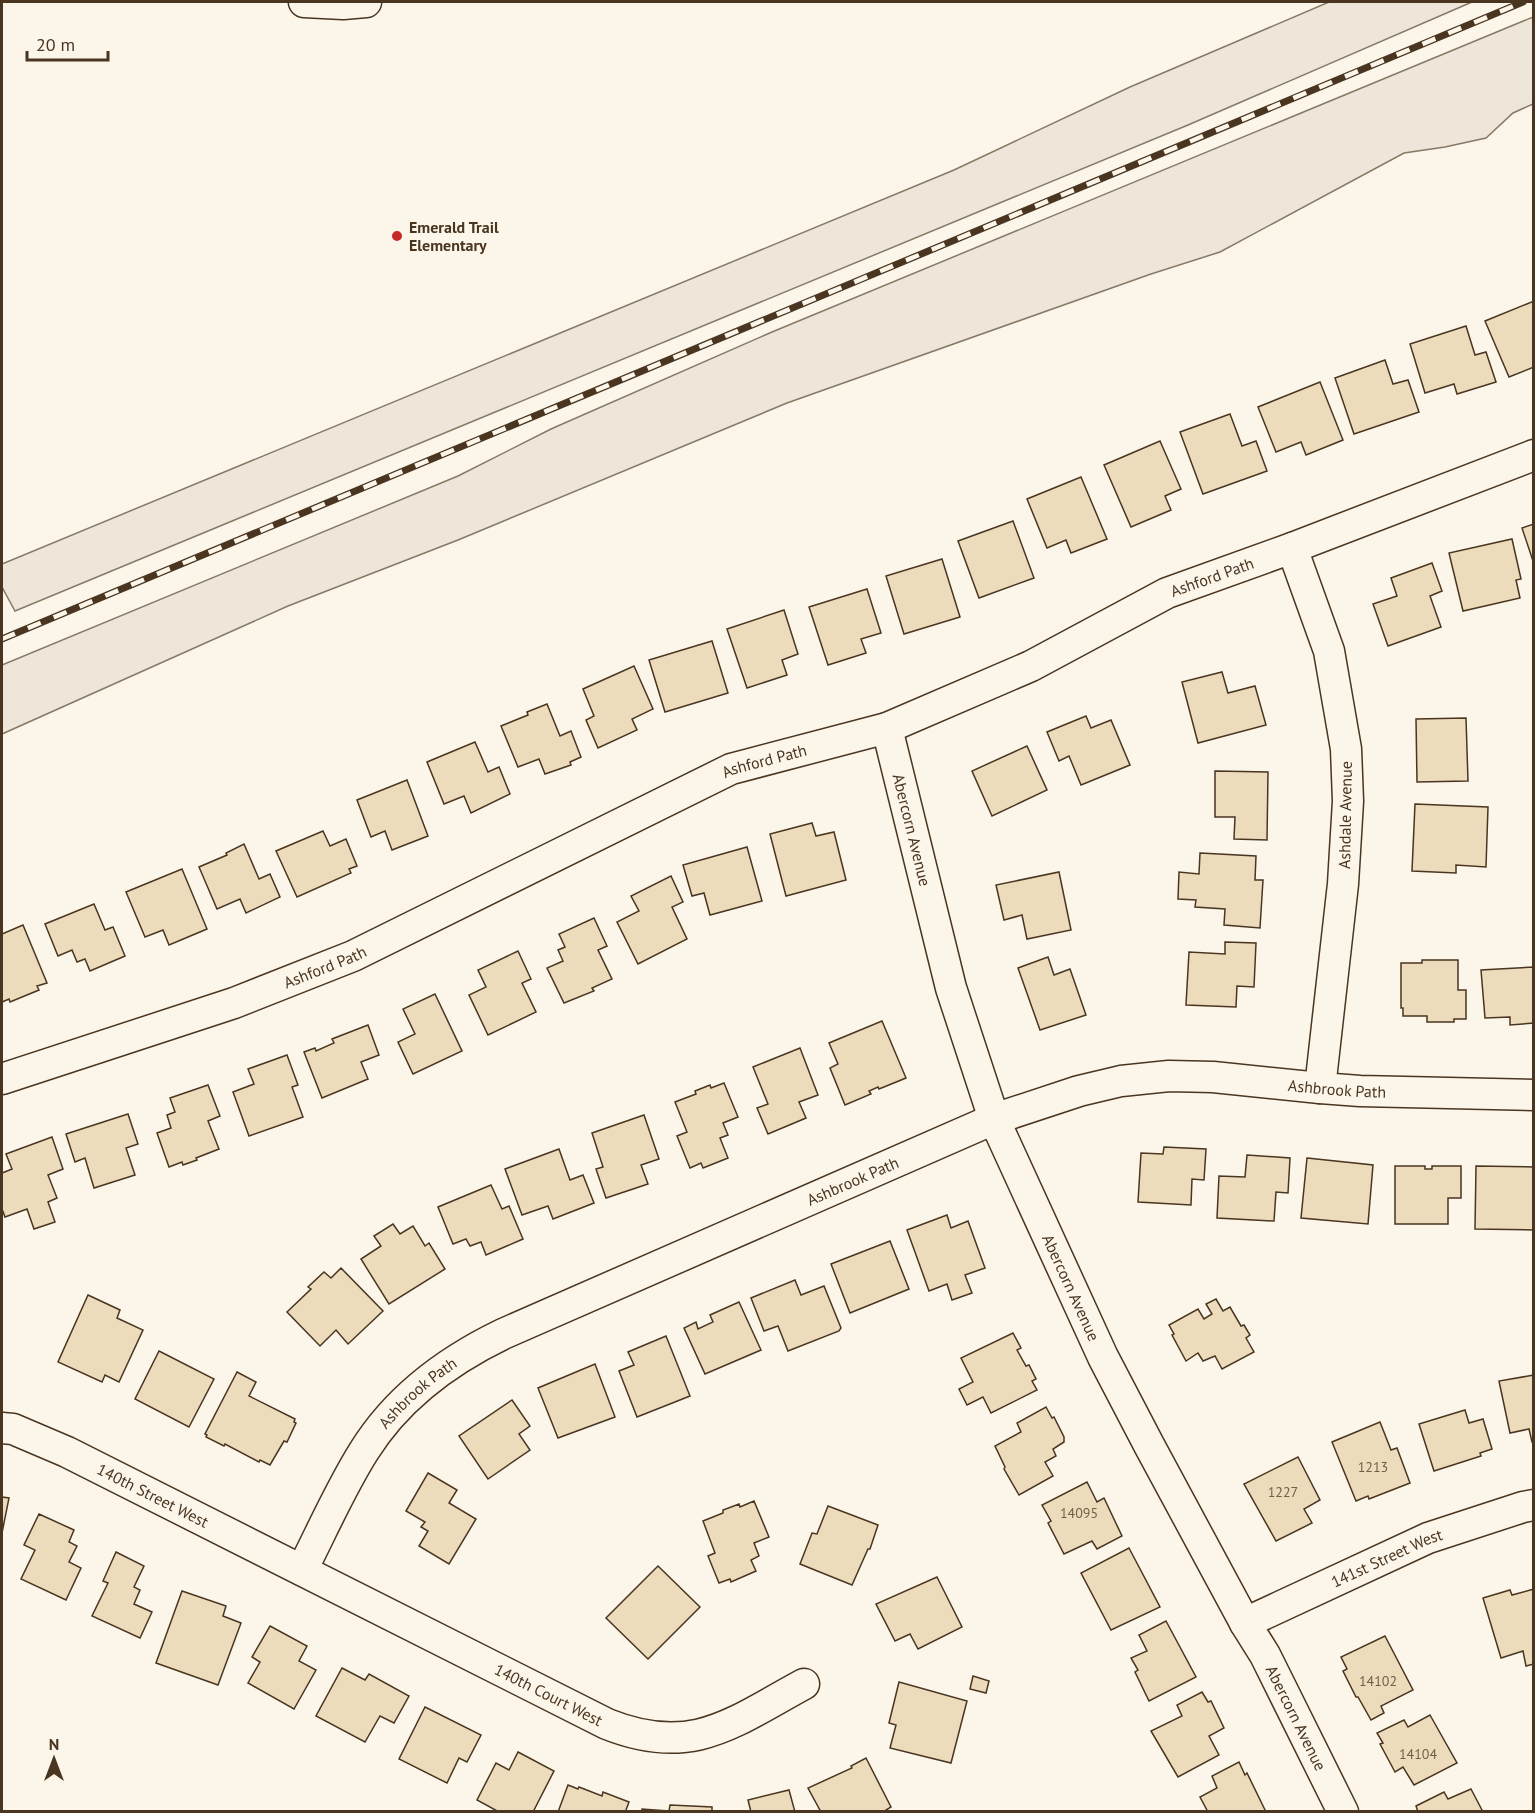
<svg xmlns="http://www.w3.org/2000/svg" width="1535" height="1813" font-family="'PT Sans',sans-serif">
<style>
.green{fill:#ede6d9;stroke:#887966;stroke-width:1.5}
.building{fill:#ecdcbc;stroke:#4a3520;stroke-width:1.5}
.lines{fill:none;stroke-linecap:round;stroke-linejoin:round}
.minor-casing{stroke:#4a3520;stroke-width:33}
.minor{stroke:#fbf6e9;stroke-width:30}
.rail-casing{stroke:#4a3520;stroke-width:7}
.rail{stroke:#fbf6e9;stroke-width:4.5;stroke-dasharray:14;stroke-linecap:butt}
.poi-dot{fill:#c62828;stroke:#fbf6e9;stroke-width:2}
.labels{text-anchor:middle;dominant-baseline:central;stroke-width:4.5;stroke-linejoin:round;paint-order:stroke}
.number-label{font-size:14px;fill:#725f47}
.poi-label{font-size:16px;font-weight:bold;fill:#4a3520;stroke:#fbf6e9;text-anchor:start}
.street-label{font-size:16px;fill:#4a3520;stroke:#fbf6e9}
</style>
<rect width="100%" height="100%" fill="#fbf6e9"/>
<g class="green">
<polygon points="1329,2 1472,2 1188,125 15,611 2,587 2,564 954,170 1130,87"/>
<polygon points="1533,17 1533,104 1513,113 1486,138 1445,147 1404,153 1220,252 1151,274 787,403 458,540 288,606 2,734 2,665 458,476 551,429 772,332"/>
</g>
<g class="building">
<polygon points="1534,301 1534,367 1509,377 1485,321"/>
<polygon points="1466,326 1475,355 1486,352 1496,382 1457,394 1454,384 1425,393 1410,344"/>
<polygon points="1385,360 1393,384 1408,380 1419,412 1354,434 1335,378"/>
<polygon points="1320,382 1343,440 1306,455 1301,442 1276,452 1258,407"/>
<polygon points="1230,414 1242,446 1256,441 1267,471 1203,494 1180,432"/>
<polygon points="1160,441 1181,489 1165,496 1171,510 1131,527 1104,465"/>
<polygon points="1081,477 1107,539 1071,553 1066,540 1047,548 1027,499"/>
<polygon points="1013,521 1034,578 979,598 958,541"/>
<polygon points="1534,524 1534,564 1522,528"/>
<polygon points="1512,539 1521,579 1516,580 1520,598 1463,611 1449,553"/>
<polygon points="942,559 960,617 904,634 886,576"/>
<polygon points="1432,563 1442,591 1430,596 1441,627 1388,646 1373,604 1397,596 1391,578"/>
<polygon points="867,589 881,633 861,639 866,653 828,665 809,607"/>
<polygon points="784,610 798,654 782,660 787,675 747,688 727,629"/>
<polygon points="712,641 728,693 665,712 649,660"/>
<polygon points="634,666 653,709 632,719 637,730 598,748 586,720 594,716 583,689"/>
<polygon points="1222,672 1228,693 1255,686 1266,725 1198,743 1182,682"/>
<polygon points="547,704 560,736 571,731 581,757 570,762 571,765 545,774 539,759 518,767 501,726 528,715 527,712"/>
<polygon points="1086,716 1091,728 1111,720 1130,765 1081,785 1069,756 1059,761 1047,732"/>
<polygon points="1466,718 1468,781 1417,782 1416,719"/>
<polygon points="475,742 488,772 499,767 510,794 471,813 464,796 444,804 427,762"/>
<polygon points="1027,746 1047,790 992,816 972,771"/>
<polygon points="1215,771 1268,772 1267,840 1234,839 1235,817 1215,817"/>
<polygon points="407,780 428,836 392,850 385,831 371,837 357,800"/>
<polygon points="1415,804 1488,807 1486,867 1456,865 1456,873 1412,871"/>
<polygon points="812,823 816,836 834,832 846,880 786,896 770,834"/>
<polygon points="323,831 330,846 346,839 357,866 349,869 351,873 297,897 276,851"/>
<polygon points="244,844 259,879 270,874 280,897 246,913 240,899 217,909 199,867 227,855 226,853"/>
<polygon points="747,847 762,901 710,915 704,893 692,896 683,865"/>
<polygon points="1200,853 1256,856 1255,880 1263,880 1260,928 1224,925 1225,909 1195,907 1196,900 1178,899 1179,872 1199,874"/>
<polygon points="182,869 207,929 169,945 163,930 145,937 126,892"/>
<polygon points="1059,872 1071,930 1027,939 1022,915 1004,920 996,885"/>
<polygon points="671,876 683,902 672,907 687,939 638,964 617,922 639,911 631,896"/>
<polygon points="94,904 105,930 113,927 125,956 90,971 85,959 77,962 72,950 58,956 45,924"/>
<polygon points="594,918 607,946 598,950 612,979 592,988 594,991 564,1003 547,968 563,961 558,950 565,947 559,934"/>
<polygon points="23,925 47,983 37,986 39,990 10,1002 9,999 2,1002 2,934"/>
<polygon points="1225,942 1256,943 1254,987 1237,986 1236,1007 1186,1005 1189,952 1225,954"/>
<polygon points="518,951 531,979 522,983 536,1012 488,1035 469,995 486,987 478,970"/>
<polygon points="1048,957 1054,975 1070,969 1086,1015 1040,1030 1018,968"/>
<polygon points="1422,960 1458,960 1458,990 1466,990 1466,1019 1454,1019 1454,1022 1427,1022 1427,1016 1403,1016 1403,1008 1401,1008 1401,963 1422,963"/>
<polygon points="1534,967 1534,1023 1510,1025 1510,1017 1485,1018 1481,970"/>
<polygon points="435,994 462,1051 413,1074 398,1042 415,1034 403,1009"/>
<polygon points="882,1021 906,1078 879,1089 878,1087 869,1091 871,1094 845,1105 830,1068 838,1064 829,1043"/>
<polygon points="368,1025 379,1055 361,1062 368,1079 322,1098 304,1052 315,1048 316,1051 334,1043 332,1039"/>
<polygon points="800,1048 818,1095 799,1102 806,1118 768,1134 757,1108 768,1104 753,1067"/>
<polygon points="287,1055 298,1085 292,1087 303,1117 249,1136 233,1092 254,1084 248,1069"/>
<polygon points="724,1083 738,1117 723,1123 728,1135 720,1138 728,1158 703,1168 701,1163 690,1168 677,1136 687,1132 675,1102 696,1094 695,1091 710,1085 711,1088"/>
<polygon points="208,1085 220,1116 208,1121 219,1149 196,1158 197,1160 183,1165 182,1162 169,1167 157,1133 171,1128 167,1115 175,1112 170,1098"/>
<polygon points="128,1114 138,1144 126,1148 135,1175 94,1188 85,1158 75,1162 66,1134"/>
<polygon points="644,1115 659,1159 641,1165 648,1184 606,1198 596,1169 603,1167 592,1133"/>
<polygon points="52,1137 63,1169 48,1175 57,1198 48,1202 55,1222 34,1229 27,1209 5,1217 2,1209 2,1173 12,1169 6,1154"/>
<polygon points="1164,1147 1206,1149 1204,1180 1192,1179 1191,1205 1138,1202 1141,1153 1163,1154"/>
<polygon points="559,1149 570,1180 583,1175 594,1203 553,1219 548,1206 522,1215 505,1169"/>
<polygon points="1247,1155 1290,1158 1288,1193 1276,1192 1274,1221 1217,1218 1219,1176 1245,1177"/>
<polygon points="1307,1158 1373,1165 1368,1224 1301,1218"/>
<polygon points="1395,1166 1425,1166 1425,1169 1432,1169 1432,1166 1461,1166 1461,1198 1448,1198 1448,1224 1395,1224"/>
<polygon points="1476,1166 1534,1167 1534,1230 1475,1229"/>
<polygon points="491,1185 502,1209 509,1206 523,1239 486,1255 481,1242 470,1246 466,1239 453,1244 438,1207"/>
<polygon points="947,1215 951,1228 968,1221 985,1268 965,1275 972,1293 952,1300 947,1284 929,1291 907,1230"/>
<polygon points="393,1224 400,1234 413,1226 425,1246 429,1243 445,1269 389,1304 361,1259 381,1246 374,1236"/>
<polygon points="890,1241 909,1289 850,1313 831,1264"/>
<polygon points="341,1268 383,1311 348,1344 336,1330 320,1346 287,1312 311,1289 308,1287 324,1272 331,1278"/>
<polygon points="795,1280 801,1295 824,1286 841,1328 839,1331 788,1351 778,1326 764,1331 751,1298"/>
<polygon points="88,1295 120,1310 117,1318 143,1330 119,1382 105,1375 102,1382 58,1362"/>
<polygon points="1216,1299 1223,1311 1230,1307 1241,1326 1244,1325 1250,1335 1246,1338 1254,1352 1222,1369 1215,1356 1203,1361 1198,1353 1186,1361 1172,1335 1174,1334 1169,1325 1198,1309 1204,1319 1212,1314 1206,1304"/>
<polygon points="739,1302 761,1350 705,1374 684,1328 696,1322 698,1329 713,1322 710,1315"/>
<polygon points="1013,1333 1021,1348 1017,1350 1026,1366 1029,1365 1036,1379 1032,1381 1037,1390 991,1413 983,1397 967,1405 959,1389 973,1382 961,1358"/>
<polygon points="666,1336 690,1396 637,1417 619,1371 634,1365 628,1352"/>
<polygon points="159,1351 214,1379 189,1427 135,1399"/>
<polygon points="595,1364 615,1417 558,1438 538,1388"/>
<polygon points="237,1372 256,1382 249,1396 295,1419 294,1422 296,1423 287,1442 284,1441 270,1465 260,1460 259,1462 225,1444 224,1446 206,1437 207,1435 205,1434"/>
<polygon points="1534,1375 1534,1442 1532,1442 1529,1429 1510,1433 1499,1381"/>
<polygon points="512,1400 530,1426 519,1434 530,1450 488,1479 459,1436"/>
<polygon points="1046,1407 1052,1418 1054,1417 1064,1437 1064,1442 1053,1449 1056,1456 1045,1462 1053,1476 1019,1495 1004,1469 1005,1467 995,1446 1021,1432 1017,1423"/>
<polygon points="1465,1410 1469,1423 1483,1419 1492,1449 1480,1453 1481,1456 1434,1471 1419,1424"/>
<polygon points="1380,1422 1391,1450 1397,1448 1410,1483 1369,1499 1368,1496 1356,1501 1332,1442"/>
<polygon points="1298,1457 1320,1500 1304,1509 1312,1523 1276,1541 1244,1484"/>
<polygon points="428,1473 457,1490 449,1503 476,1519 449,1564 419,1546 428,1531 421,1527 425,1522 406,1511"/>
<polygon points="1087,1482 1097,1502 1104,1498 1122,1536 1097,1549 1092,1541 1064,1554 1048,1523 1051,1521 1042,1505"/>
<polygon points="2,1497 9,1498 2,1533"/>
<polygon points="754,1501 769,1537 754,1543 759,1556 751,1560 756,1571 731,1582 730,1579 719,1583 708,1556 715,1553 703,1521 723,1513 723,1510 739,1504 740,1507"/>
<polygon points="828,1506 878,1525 870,1549 868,1549 852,1585 800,1564 812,1533 817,1534"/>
<polygon points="39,1514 74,1530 69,1542 77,1546 69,1562 81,1568 66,1600 21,1579 35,1550 24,1545"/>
<polygon points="1129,1548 1160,1607 1111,1630 1081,1573"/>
<polygon points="116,1552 144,1566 134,1587 140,1590 134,1604 152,1612 140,1638 92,1616 108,1583 103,1581"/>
<polygon points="658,1566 700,1607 648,1659 606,1618"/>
<polygon points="937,1577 962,1627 918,1649 910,1634 895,1641 876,1604"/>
<polygon points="1534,1589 1534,1664 1526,1666 1523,1651 1501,1658 1483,1598 1510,1590 1512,1595"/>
<polygon points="182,1591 226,1606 223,1616 241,1623 218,1685 156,1663"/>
<polygon points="1166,1621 1196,1677 1149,1701 1135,1672 1138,1670 1131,1658 1147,1651 1139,1635"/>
<polygon points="270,1626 307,1646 299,1661 316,1670 294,1709 248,1683 260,1662 252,1657"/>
<polygon points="1385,1636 1413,1690 1381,1706 1384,1713 1371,1720 1358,1697 1356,1697 1343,1671 1347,1669 1341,1657"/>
<polygon points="342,1668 365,1680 369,1674 409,1696 394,1723 380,1716 365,1742 316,1716"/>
<polygon points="973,1676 989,1681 986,1693 970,1689"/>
<polygon points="899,1682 967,1701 951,1763 890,1748 896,1725 889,1723"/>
<polygon points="1202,1692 1208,1702 1211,1701 1224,1728 1209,1736 1219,1755 1178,1777 1151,1731 1182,1716 1177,1705"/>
<polygon points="425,1707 481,1735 467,1762 459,1758 447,1783 399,1759"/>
<polygon points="1430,1715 1457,1763 1414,1785 1403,1767 1395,1772 1380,1744 1383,1743 1377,1733 1404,1720 1408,1727"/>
<polygon points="518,1752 554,1771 533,1812 499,1812 477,1800 496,1763 509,1770"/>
<polygon points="866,1758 891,1807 883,1812 821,1812 808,1788 852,1768 851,1766"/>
<polygon points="1239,1762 1245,1775 1247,1773 1266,1812 1208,1812 1200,1797 1217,1788 1212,1776"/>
<polygon points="568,1785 578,1789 579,1787 602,1796 603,1792 629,1802 626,1810 627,1812 558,1812"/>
<polygon points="1471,1789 1483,1812 1418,1812 1416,1806 1444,1792 1448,1799"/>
<polygon points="789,1790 795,1812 751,1812 748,1800"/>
<polygon points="670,1805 712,1807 712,1812 642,1812 642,1809 669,1811"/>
</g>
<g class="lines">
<g class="minor-casing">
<g id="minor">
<polyline points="304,2 343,4 366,2"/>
<polyline points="1292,548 1329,651 1346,749 1348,801 1343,884 1320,1088"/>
<path id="s1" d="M887,728L951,988L994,1119L1103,1357L1149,1445L1245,1623L1265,1655L1343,1812"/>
<path id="s2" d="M2,1079L234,1003L353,956L731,769L887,728L1031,666L1167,593L1292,548L1534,455"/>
<path id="s3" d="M2,1428L13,1429L67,1452L607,1724C692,1758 732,1723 804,1684"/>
<path id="s4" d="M302,1570C322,1531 340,1489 364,1451C397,1398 447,1361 503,1334L994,1119L1079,1091L1121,1081L1169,1076L1213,1077L1320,1088L1360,1091L1534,1095"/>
<path id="s5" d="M1245,1623L1428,1538L1523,1507L1534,1505"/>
</g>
</g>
<use href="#minor" class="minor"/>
<g class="rail-casing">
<polyline id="rail" points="2,639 1523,2"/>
</g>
<use href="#rail" class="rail"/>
</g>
<circle class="poi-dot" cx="397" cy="236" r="6"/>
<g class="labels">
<g class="number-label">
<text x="1373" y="1467">1213</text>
<text x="1283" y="1492">1227</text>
<text x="1079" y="1513">14095</text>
<text x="1378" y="1681">14102</text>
<text x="1418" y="1754">14104</text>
</g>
<g class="poi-label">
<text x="409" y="227">Emerald Trail<tspan x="409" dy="18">Elementary</tspan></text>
</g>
<g class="street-label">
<text stroke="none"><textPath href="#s2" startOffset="1314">Ashford Path</textPath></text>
<text stroke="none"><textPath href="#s2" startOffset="828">Ashford Path</textPath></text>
<text transform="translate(1345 815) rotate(-89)">Ashdale Avenue</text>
<text stroke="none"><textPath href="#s1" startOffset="105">Abercorn Avenue</textPath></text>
<text stroke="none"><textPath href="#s2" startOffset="342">Ashford Path</textPath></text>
<text stroke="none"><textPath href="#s4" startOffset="1204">Ashbrook Path</textPath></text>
<text stroke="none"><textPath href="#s4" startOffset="700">Ashbrook Path</textPath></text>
<text stroke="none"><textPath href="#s1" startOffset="591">Abercorn Avenue</textPath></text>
<text stroke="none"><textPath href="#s4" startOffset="214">Ashbrook Path</textPath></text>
<text stroke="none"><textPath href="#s3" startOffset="166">140th Street West</textPath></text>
<text stroke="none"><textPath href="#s5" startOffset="156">141st Street West</textPath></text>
<text stroke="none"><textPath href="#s3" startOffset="609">140th Court West</textPath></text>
<text stroke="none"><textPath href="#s1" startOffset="1077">Abercorn Avenue</textPath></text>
</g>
</g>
<rect width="1535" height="1813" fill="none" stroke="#4a3520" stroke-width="6"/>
<g transform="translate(54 1759)" stroke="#fbf6e9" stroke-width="4.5" paint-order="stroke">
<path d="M0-4.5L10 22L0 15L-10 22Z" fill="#4a3520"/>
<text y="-9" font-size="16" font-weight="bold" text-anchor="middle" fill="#4a3520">N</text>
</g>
<path d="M27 51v9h81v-9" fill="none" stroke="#4a3520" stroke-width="3"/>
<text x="36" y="51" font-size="18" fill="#4a3520" stroke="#fbf6e9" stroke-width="4.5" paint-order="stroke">20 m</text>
</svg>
